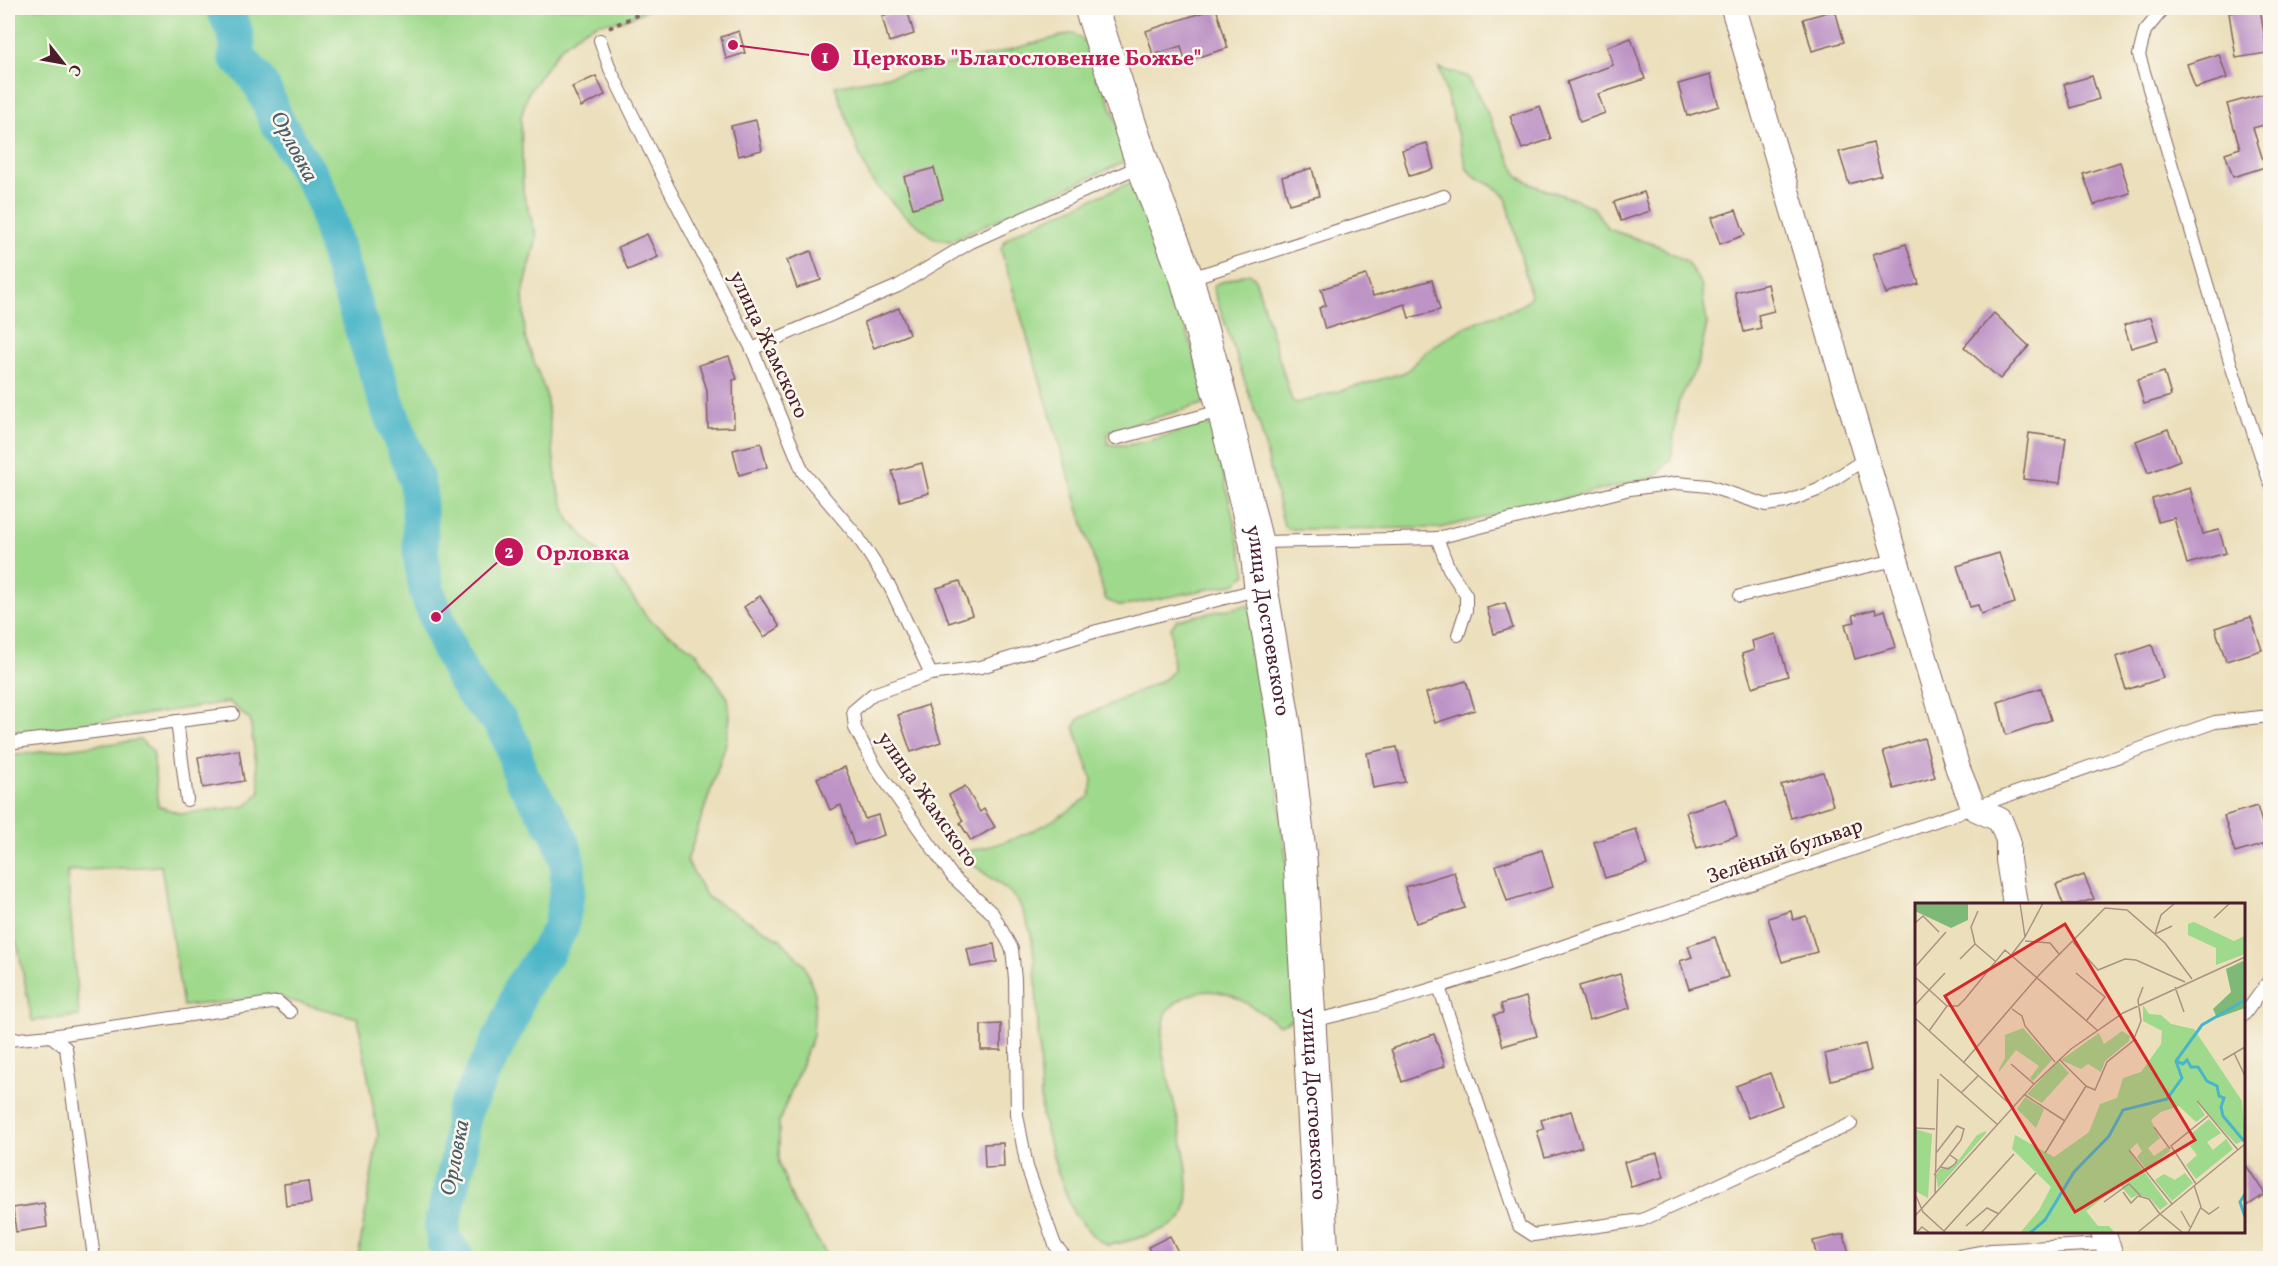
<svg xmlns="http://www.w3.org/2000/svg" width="2278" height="1266" font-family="Vollkorn,serif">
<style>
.green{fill:#9fd98c;stroke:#747c5c;stroke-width:1.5}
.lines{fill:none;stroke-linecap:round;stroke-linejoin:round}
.river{stroke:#4ab5c8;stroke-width:36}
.building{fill:#be94c6}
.lane-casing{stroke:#82625e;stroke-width:14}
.street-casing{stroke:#82625e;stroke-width:26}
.secondary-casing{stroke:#82625e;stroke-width:35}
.path{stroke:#82625e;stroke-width:4;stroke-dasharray:4.5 4.5;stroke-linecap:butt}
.lane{stroke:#fff;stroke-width:12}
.street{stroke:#fff;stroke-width:24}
.secondary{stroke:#fff;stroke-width:33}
.labels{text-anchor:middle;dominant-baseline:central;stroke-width:5;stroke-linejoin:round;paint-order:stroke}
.street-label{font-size:21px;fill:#4a1f2b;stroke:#fbf7ec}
.water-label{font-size:22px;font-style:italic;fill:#4a5b6a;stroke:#fbf7ec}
.inset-river{fill:none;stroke:#4ab5c8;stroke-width:3}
.inset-road{fill:none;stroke:#ab9282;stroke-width:1.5}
.view{fill:#d62828;fill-opacity:0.15;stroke:#d62828;stroke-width:3}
.inset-edge{fill:none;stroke:#4a1f2b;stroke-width:3}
.leader{fill:none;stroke:#c2185b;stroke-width:2}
.callout-dot{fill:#c2185b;stroke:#fbf7ec;stroke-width:2}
.mark-label{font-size:18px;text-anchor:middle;font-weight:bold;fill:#fff}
.callout-label{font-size:22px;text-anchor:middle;font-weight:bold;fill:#c2185b;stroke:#fbf7ec;stroke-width:5;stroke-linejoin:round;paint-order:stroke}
</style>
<rect width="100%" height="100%" fill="#fbf7ec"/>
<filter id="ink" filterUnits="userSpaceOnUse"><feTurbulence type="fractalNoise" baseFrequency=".0167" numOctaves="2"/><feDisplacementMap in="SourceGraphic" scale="12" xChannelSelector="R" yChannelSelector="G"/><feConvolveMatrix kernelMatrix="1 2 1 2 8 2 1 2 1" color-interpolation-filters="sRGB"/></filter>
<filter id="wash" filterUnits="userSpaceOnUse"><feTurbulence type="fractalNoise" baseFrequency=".008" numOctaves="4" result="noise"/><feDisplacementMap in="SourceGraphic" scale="24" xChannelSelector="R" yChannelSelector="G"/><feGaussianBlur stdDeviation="1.35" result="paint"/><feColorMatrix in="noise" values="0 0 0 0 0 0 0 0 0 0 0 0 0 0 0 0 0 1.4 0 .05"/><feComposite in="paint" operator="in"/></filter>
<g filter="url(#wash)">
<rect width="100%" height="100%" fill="#ebdfbc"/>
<!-- green -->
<g class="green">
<polygon points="8,8 652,8 621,21 599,23 584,30 560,48 528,93 521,117 523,192 537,237 523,293 525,337 546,394 557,485 569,520 609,564 649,620 696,652 728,698 730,717 725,747 687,861 707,897 780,939 804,965 815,993 813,1036 779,1121 779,1164 794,1203 829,1258 358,1258 378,1135 358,1018 277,997 183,1006 161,866 67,871 79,1016 32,1021 18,947 8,923 8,756 140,740 153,751 158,806 181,814 247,806 260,792 250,720 229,702 8,735"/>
<polygon points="1073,33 1088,44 1128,152 1122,163 950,241 934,238 902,213 872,181 861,159 835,86 967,61"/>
<path d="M1439,68L1468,77L1489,116L1518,176L1535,186L1577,200L1594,208L1608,229L1659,246L1686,261L1701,284L1707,324L1698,364L1678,403L1671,459L1655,477L1440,528L1288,529L1284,526L1260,426L1213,288L1216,284L1249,273L1255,278L1292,401L1297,403L1403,373C1413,368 1418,357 1427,351C1442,340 1459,330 1476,322C1493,313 1519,313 1531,296L1506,197C1495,183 1478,183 1467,169Z"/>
<path d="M1134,181L1142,185L1208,400L1203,404L1110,431L1107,437L1108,444C1132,450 1178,431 1202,425H1210L1213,429L1246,574L1235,584L1121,606L1106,600L1001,250C1004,238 1012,235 1023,229Z"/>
<path d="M1247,605L1258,621L1289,882L1297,1017L1280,1025C1250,1006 1222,979 1185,997C1178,1000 1172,1007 1166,1011C1165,1023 1160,1037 1162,1048C1166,1081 1204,1194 1180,1219C1168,1231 1124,1243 1107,1245L1095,1238L1074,1214L1056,1167L1042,1116L1035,963L1031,933L1020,905L1010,892L968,861L965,856L969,851C1018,841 1050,825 1090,796L1092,779L1074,727L1080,718L1165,679L1173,671L1171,628L1177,620Z"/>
</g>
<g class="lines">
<!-- river -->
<path class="river" d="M223,8C230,22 242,40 236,56L250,70L263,88L277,122L316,185L324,203L341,264L387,404L416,479L419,494L421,557L427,592L446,643L461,674L475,696L500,721L513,746L520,775L557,831L564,849L568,866V886L561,927L546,953L520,989L512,1015L463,1113L459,1155L442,1226L444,1241L456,1258"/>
</g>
<g id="blocks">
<!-- building -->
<g class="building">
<polygon points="1216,8 1228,48 1185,61 1181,46 1153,55 1146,31"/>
<polygon points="2260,8 2267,53 2236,58 2229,13"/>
<polygon points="907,9 914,34 889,42 882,16"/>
<polygon points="1835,10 1844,42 1812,51 1803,19"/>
<polygon points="739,31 745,53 726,59 721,37"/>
<polygon points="1631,38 1645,79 1598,94 1605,113 1580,122 1567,82 1613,65 1607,47"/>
<polygon points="2219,54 2227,78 2195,88 2187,64"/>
<polygon points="1710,75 1719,106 1687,116 1678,84"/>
<polygon points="596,76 605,95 581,107 572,87"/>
<polygon points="2092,76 2099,99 2071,108 2064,84"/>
<polygon points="2271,92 2271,123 2253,128 2265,167 2233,177 2225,153 2240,148 2227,104"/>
<polygon points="1540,106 1551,139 1522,149 1510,116"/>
<polygon points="756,120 762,150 738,156 731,126"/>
<polygon points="1427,143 1434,169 1409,176 1402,150"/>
<polygon points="1873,143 1881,175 1849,184 1839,152"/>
<polygon points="2120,162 2130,193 2094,205 2083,174"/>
<polygon points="934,168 943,199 913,208 904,177"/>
<polygon points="1312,168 1319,196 1289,204 1282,177"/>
<polygon points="1644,192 1650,211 1621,221 1614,202"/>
<polygon points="1736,210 1745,235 1720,244 1711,218"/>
<polygon points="647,234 658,257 628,270 618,247"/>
<polygon points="1906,244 1919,284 1886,294 1873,254"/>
<polygon points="811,251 821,280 797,288 787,260"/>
<polygon points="1366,275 1373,296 1432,280 1440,310 1409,318 1405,304 1325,329 1319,308 1326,305 1321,289"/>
<polygon points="1768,284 1774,311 1758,315 1761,328 1744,332 1735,292"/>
<polygon points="899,308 909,334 874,348 864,322"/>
<polygon points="1994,313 2029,346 2000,379 1964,347"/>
<polygon points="2151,317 2158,340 2131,348 2124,325"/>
<polygon points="729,356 737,379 733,380 734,427 708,428 707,390 699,365"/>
<polygon points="2164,372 2171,396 2144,404 2137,380"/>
<polygon points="2168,429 2180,460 2148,473 2136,441"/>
<polygon points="2029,433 2066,438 2060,483 2023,479"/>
<polygon points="761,443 767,467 739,475 733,450"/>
<polygon points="922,463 929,493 900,501 892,471"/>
<polygon points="2190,488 2203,534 2219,530 2226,553 2187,564 2174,518 2158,522 2152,499"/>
<polygon points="1999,553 2015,603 1981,614 1978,605 1970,607 1957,566"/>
<polygon points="960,581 972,615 949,623 937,588"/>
<polygon points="760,596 780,627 764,637 744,607"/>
<polygon points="1505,603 1513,628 1494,634 1487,608"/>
<polygon points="1875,609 1876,613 1885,610 1896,647 1855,659 1845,624 1855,622 1853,615"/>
<polygon points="2251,617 2262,650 2226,661 2215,628"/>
<polygon points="1776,634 1788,676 1752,687 1742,654 1754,650 1752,641"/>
<polygon points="2152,645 2163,678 2126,690 2116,657"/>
<polygon points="1466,681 1475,710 1435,723 1426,693"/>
<polygon points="2041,688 2051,720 2006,735 1998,702"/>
<polygon points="928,705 941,742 911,752 898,715"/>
<polygon points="1924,738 1935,777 1894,789 1883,751"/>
<polygon points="1397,747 1405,782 1373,788 1367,753"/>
<polygon points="239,750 244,781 203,788 198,757"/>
<polygon points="845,767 865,819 878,815 884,835 854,845 841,805 830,810 817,778"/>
<polygon points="1823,772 1833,805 1791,818 1781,785"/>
<polygon points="965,786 980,812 984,809 995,827 971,841 960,823 963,821 949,795"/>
<polygon points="1726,799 1737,836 1697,848 1686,812"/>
<polygon points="2257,806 2268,843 2235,853 2224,816"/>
<polygon points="1636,829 1647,865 1605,878 1594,842"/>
<polygon points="1542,850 1553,887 1507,901 1496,865"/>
<polygon points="1454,872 1465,908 1416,923 1405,887"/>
<polygon points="2084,875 2094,899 2077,904 2063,904 2056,885"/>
<polygon points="1791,911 1793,920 1806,916 1817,952 1782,962 1768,918"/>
<polygon points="1715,937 1728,977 1689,989 1680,961 1692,957 1688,946"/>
<polygon points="994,944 997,962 971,967 967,949"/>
<polygon points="1620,974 1630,1008 1589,1020 1579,986"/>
<polygon points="1526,997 1537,1036 1503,1046 1494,1015 1503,1013 1501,1004"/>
<polygon points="1001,1024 1001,1050 981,1050 981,1025"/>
<polygon points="1434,1034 1445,1066 1402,1082 1391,1049"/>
<polygon points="1865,1044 1871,1070 1831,1080 1825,1054"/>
<polygon points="1770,1073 1782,1105 1748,1118 1736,1086"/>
<polygon points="1571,1111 1582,1147 1545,1158 1537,1131 1544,1129 1541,1120"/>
<polygon points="1003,1143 1004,1167 985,1168 984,1144"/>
<polygon points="1657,1153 1664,1177 1631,1187 1624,1162"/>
<polygon points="2244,1162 2265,1194 2244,1208"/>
<polygon points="308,1181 311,1203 286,1206 284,1184"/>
<polygon points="44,1203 47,1227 16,1232 13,1208"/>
<polygon points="1844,1234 1850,1258 1817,1258 1813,1241"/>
<polygon points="1170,1236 1181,1258 1153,1258 1148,1247"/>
</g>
</g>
</g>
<g filter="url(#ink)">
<use href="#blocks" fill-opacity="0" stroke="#82625e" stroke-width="1.5"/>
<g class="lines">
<defs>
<g id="lane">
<polyline points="2164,8 2145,31 2139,55 2232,368 2270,483"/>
<polyline points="600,40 610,69 668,187 752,349 803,472 858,537 890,587 931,674 873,694 853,711 855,728 876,768 953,877 993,914 1012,949 1015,979 1017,1115 1027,1167 1055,1245 1066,1258"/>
<polyline points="1188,279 1444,196"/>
<polyline points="752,349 898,286 971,242 1142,165"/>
<polyline points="1115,439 1224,410"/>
<polyline points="1437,538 1449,569 1466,595 1466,610 1458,635"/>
<polyline points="1258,542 1437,538 1630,489 1677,483 1708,486 1766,505 1786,502 1818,490 1865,459"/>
<polyline points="1740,596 1895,560"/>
<polyline points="931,674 981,667 1097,631 1260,589"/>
<polyline points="177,721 187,800"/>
<polyline points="8,743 233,714"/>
<polyline points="1439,987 1519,1226 1533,1235 1642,1220 1851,1124"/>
<polyline points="2244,1015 2270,979"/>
<path d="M1311,1021C1416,998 1517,961 1618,928C1819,863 2017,793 2215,722L2270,716"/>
<polyline points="51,1036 278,1002 290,1012"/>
<polyline points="8,1040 51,1036 66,1048 94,1258"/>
<polyline points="1949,1258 1991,1250 2106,1244"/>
</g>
<g id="street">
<polyline points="1733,8 1958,769 1974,808 2000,820 2008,840 2008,860 2015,904"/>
<polyline points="2103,1232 2112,1258"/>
</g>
<g id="secondary">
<path id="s1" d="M1091,8L1143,165L1187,279L1224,410L1256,542L1261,588L1285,730L1300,859L1322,1258"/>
</g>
</defs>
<!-- lane casing -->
<use href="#lane" class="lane-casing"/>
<!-- street casing -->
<use href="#street" class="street-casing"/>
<!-- secondary casing -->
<use href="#secondary" class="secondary-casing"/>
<!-- path -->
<polyline class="path" points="609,28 652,8"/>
<!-- lane -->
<use href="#lane" class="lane"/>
<!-- street -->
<use href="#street" class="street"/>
<!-- secondary -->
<use href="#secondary" class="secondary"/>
</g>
</g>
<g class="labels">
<!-- street labels -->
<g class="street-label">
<text transform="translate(768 345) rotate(65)">улица Жамского</text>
<text stroke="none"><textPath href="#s1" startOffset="639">улица Достоевского</textPath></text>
<text transform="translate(927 800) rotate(55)">улица Жамского</text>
<text transform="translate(1785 852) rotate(-19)">Зелёный бульвар</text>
<text stroke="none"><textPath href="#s1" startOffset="1125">улица Достоевского</textPath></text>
</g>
<!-- water labels -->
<g class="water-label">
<text transform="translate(293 147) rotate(62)">Орловка</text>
<text transform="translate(456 1158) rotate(-79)">Орловка</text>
</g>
</g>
<!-- overview -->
<g transform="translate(1915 903)">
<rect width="330" height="330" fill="#ebdfbc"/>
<path d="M279,19L319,38L329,33L330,27V51L301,62V45L273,32V21ZM228,102L234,111L246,112L256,121L279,126L327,198L330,237L321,241L281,198L290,212L281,219L264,203L246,209L236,217L245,235L233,245L239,253L252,244L255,248L231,266L222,254L227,248L222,240L214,248L253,301L245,307L235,295L223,292L216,295L205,282L171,308L183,323H194L200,330H105L124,307L136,284L97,246L100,232L139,254L174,229L185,201L202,195L208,175L226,169L246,141L247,128L228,118ZM108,125L137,157L118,178L115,175L124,163L101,147L84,169V166L90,155V132ZM207,128L215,133L214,138L190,158L186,169L173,161L166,166L146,157L184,130L189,141ZM143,158L154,170L127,200L112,191ZM110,194L129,206L121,225L102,206ZM294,216L306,230L292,239L298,247L311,236L318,246L281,276L271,262L282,252L275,243L280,238L276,231ZM0,226L17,231L13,295L0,288ZM71,228V230L23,285L21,272L25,266L40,262L62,232ZM270,270L278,280L257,298L240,277L249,271L260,277Z" fill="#9fd98c"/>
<path d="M0,0H53V17L36,25L0,8ZM330,57V105L302,115L298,106L316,89L311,66Z" fill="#7fb978"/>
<path class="inset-river" d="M261,158L268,161L272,157L276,164H283L292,178L302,183L304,193L309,195L306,204L308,213L329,238M330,291L325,299L330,314M115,330L130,317L159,269L194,233L208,207L252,196L267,175L261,158L287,122L330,97"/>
<path class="inset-road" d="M299,15L315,0M0,20L8,13L24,29M240,31L246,12L260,0M240,31L257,23M110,34L128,0M110,38L135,40L145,52M158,39L183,67L210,56L221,57L270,79M60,41L56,24L63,8M97,51L110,34L105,0M45,56L60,41L80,58M0,64L31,29M161,70L190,94L172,117M0,74L32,103M260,84L269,109M0,102L30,70M97,106L107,113L110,123L140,159M0,115L99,205M14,128L32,103H43L50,96L90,47L182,127M319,150L330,173M144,156L171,183M308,157L330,144M48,160L125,71L190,5L212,7L250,40L277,76M96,161L119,181M25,171L83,222M46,190L63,173M110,192L150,218M282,198L323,247M239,224L255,246M0,225L20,226M214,247L257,301M130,250L171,183L180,187L192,159L218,138L226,118L223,97L228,84M26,264L33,266L40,261L42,257L35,252M19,272L46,237L49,226L42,223L21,250M281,281L256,243L293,213M208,289L216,300L223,293L234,296L244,310L268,330M20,291L23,176M1,293L8,309L31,330M189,299L214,281L226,293M286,305L294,311L304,304M266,308L275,324M0,313L119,181L156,146L208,110L330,54M51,323L72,305L84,311M29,328L99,251M1,330L7,324L15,330M66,330L121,270M222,330L330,241M273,330L286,304L279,282"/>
<path class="view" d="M150,21L280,237L160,309L30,93Z"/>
<rect width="330" height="330" class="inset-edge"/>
</g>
<!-- callouts -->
<path class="leader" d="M733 45L825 57M436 617L509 552"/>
<g class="callout-dot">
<circle cx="733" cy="45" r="6"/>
<circle cx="436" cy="617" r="6"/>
<circle cx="825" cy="57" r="15"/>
<circle cx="509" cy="552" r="15"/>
</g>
<g class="mark-label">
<text x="825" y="63">1</text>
<text x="509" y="558">2</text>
</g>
<g class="callout-label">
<text x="1027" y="65">Церковь "Благословение Божье"</text>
<text x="583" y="560">Орловка</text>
</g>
<!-- margin -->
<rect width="2278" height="1266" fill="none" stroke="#fbf7ec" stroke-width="30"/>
<!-- north arrow -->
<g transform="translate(63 63) rotate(121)" stroke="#fbf7ec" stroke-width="4.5" paint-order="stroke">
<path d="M0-4.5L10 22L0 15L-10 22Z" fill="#4a1f2b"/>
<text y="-9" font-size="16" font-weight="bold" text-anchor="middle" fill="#4a1f2b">С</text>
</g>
</svg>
